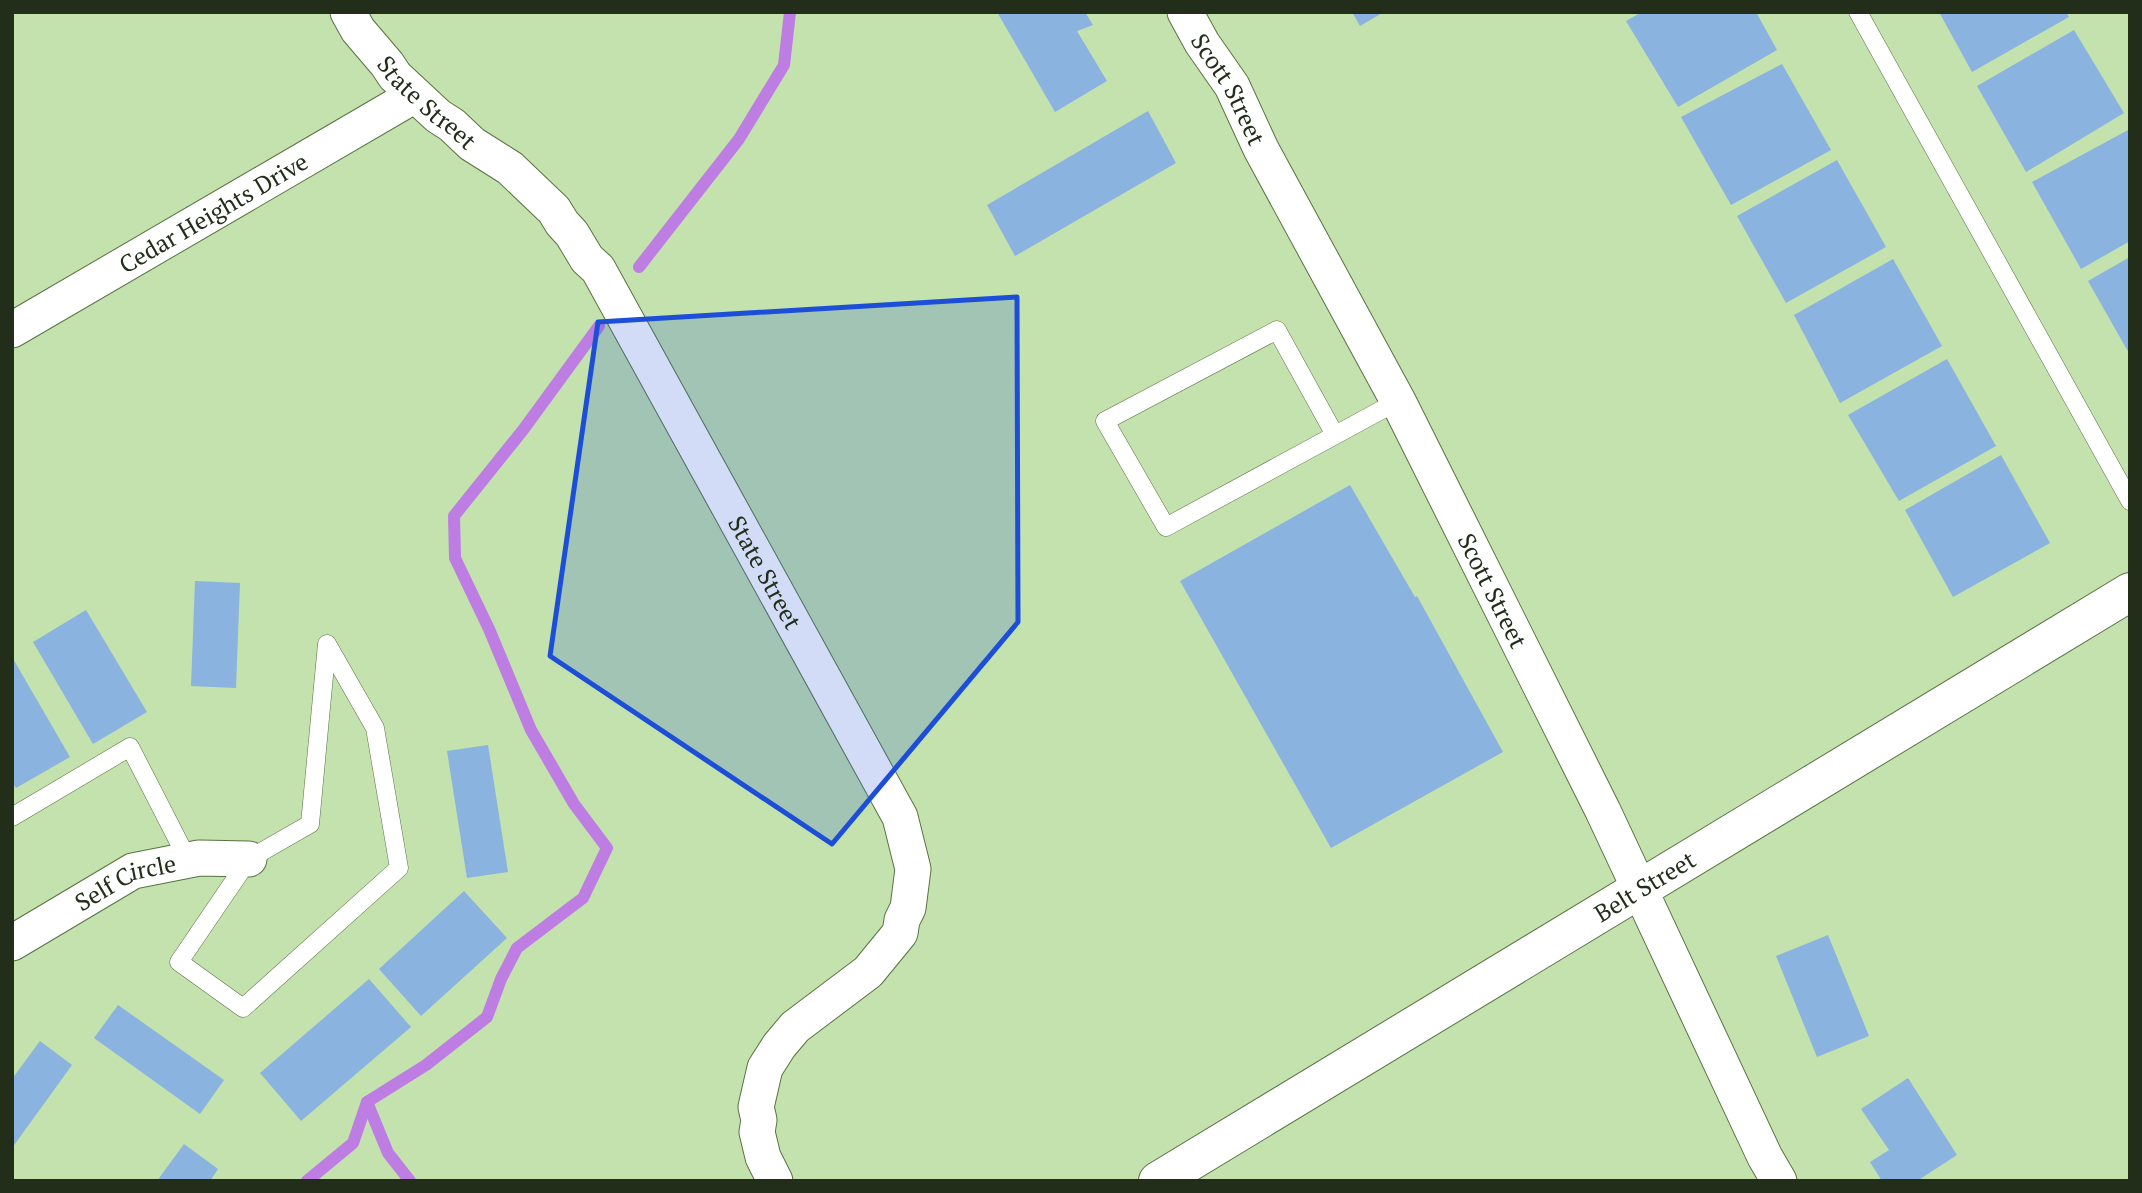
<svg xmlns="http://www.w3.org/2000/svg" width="2142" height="1193" font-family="'PT Serif',serif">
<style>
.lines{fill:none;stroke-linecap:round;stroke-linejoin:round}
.stream{stroke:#be7de2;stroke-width:12}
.building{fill:#8bb3e0}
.lane-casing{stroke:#587343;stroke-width:19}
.street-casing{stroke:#587343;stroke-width:37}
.secondary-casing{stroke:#587343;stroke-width:40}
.lane{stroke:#fff;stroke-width:18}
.street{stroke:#fff;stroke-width:35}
.secondary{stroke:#fff;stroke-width:38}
.marked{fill:#1d4ed8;fill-opacity:0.2;stroke:#1d4ed8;stroke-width:5;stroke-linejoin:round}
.labels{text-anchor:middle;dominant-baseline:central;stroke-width:7;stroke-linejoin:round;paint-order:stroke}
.street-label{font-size:24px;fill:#222e19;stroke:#eefee3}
</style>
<rect width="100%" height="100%" fill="#c3e2ad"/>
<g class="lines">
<!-- stream -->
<g class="stream">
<polyline points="639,267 739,139 784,65 790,12"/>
<polyline points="367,1102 388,1153 410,1181"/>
<polyline points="307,1181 353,1143 367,1102 426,1065 487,1017 501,979 517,948 583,898 607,848 574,804 531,730 489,629 455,558 454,516 523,430 599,326"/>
</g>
</g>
<!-- building -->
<g class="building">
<polygon points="997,12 1085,12 1093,25 1077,31 1107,81 1055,112"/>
<polygon points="1352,12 1384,12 1360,26"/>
<polygon points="1642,12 1756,12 1777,50 1678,107 1626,21"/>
<polygon points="1939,12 2066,12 2069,17 1972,72"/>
<polygon points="2074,30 2124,113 2026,172 1977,86"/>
<polygon points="1782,64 1831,150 1731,205 1681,117"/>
<polygon points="1148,111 1176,163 1015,256 987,205"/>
<polygon points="2130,129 2130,241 2081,269 2032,182"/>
<polygon points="1837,160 1886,247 1786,303 1737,216"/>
<polygon points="2130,257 2130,355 2088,281"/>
<polygon points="1893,259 1942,346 1840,403 1794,315"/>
<polygon points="1947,359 1996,446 1899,501 1848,415"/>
<polygon points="2001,455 2050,543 1953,597 1905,510"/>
<polygon points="1350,485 1415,597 1417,596 1503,752 1331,848 1180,581"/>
<polygon points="195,581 240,583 236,688 191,686"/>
<polygon points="86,610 147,712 93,744 33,642"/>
<polygon points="12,657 70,757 16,788 12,782"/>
<polygon points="488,745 508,872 467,878 447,751"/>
<polygon points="464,891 507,938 421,1016 379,969"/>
<polygon points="1828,935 1869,1036 1817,1057 1776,956"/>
<polygon points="369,979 411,1027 301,1121 260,1073"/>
<polygon points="118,1005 224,1080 200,1114 94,1038"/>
<polygon points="40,1041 72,1065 12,1148 12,1079"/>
<polygon points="1908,1078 1957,1155 1917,1181 1882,1181 1870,1162 1889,1150 1861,1109"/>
<polygon points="184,1144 218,1169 210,1181 157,1181"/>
</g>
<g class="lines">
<defs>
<g id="lane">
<polyline points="1858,12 2130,501"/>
<polyline points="1335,435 1277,330 1105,421 1166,527 1398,401"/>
<polygon points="327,644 375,728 399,868 243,1008 179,962 249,859 310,824"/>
<polyline points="12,817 130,747 188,860"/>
</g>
<g id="street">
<path id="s1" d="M348,12L358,30L387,64L395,76L438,116L452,125L472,144L510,168L554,210L562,223L572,234L587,259L598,269L900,817L913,869L908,908L902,920L900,933L868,972L795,1027L779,1046L765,1068L756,1107L759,1120L757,1132L763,1157L775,1181"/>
<path id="s2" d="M1185,12L1202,43L1232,86L1261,149L1398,401L1603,811L1765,1157L1779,1181"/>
<path id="s3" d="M12,330L415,95"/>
<path id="s4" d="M12,943L133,871L199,858L249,859"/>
</g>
<g id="secondary">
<path id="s5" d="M1158,1181L2130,592"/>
</g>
</defs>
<!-- lane casing -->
<use href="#lane" class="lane-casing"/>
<!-- street casing -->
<use href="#street" class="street-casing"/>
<!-- secondary casing -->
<use href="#secondary" class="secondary-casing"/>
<!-- lane -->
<use href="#lane" class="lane"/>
<!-- street -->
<use href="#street" class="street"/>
<!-- secondary -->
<use href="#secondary" class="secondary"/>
</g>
<!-- marked area -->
<path class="marked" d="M1017,297L1018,622L832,844L550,656L598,322Z"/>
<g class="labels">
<!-- street labels -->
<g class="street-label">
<text stroke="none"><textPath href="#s2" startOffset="89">Scott Street</textPath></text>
<text stroke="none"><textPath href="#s1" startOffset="121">State Street</textPath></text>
<text stroke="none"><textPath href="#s3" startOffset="233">Cedar Heights Drive</textPath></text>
<text stroke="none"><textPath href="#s1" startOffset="709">State Street</textPath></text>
<text stroke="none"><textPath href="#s2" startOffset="656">Scott Street</textPath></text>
<text stroke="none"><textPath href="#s4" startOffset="130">Self Circle</textPath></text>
<text stroke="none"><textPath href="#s5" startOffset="569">Belt Street</textPath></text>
</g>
</g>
<!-- border -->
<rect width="2142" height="1193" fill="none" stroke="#222e19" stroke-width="28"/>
</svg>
